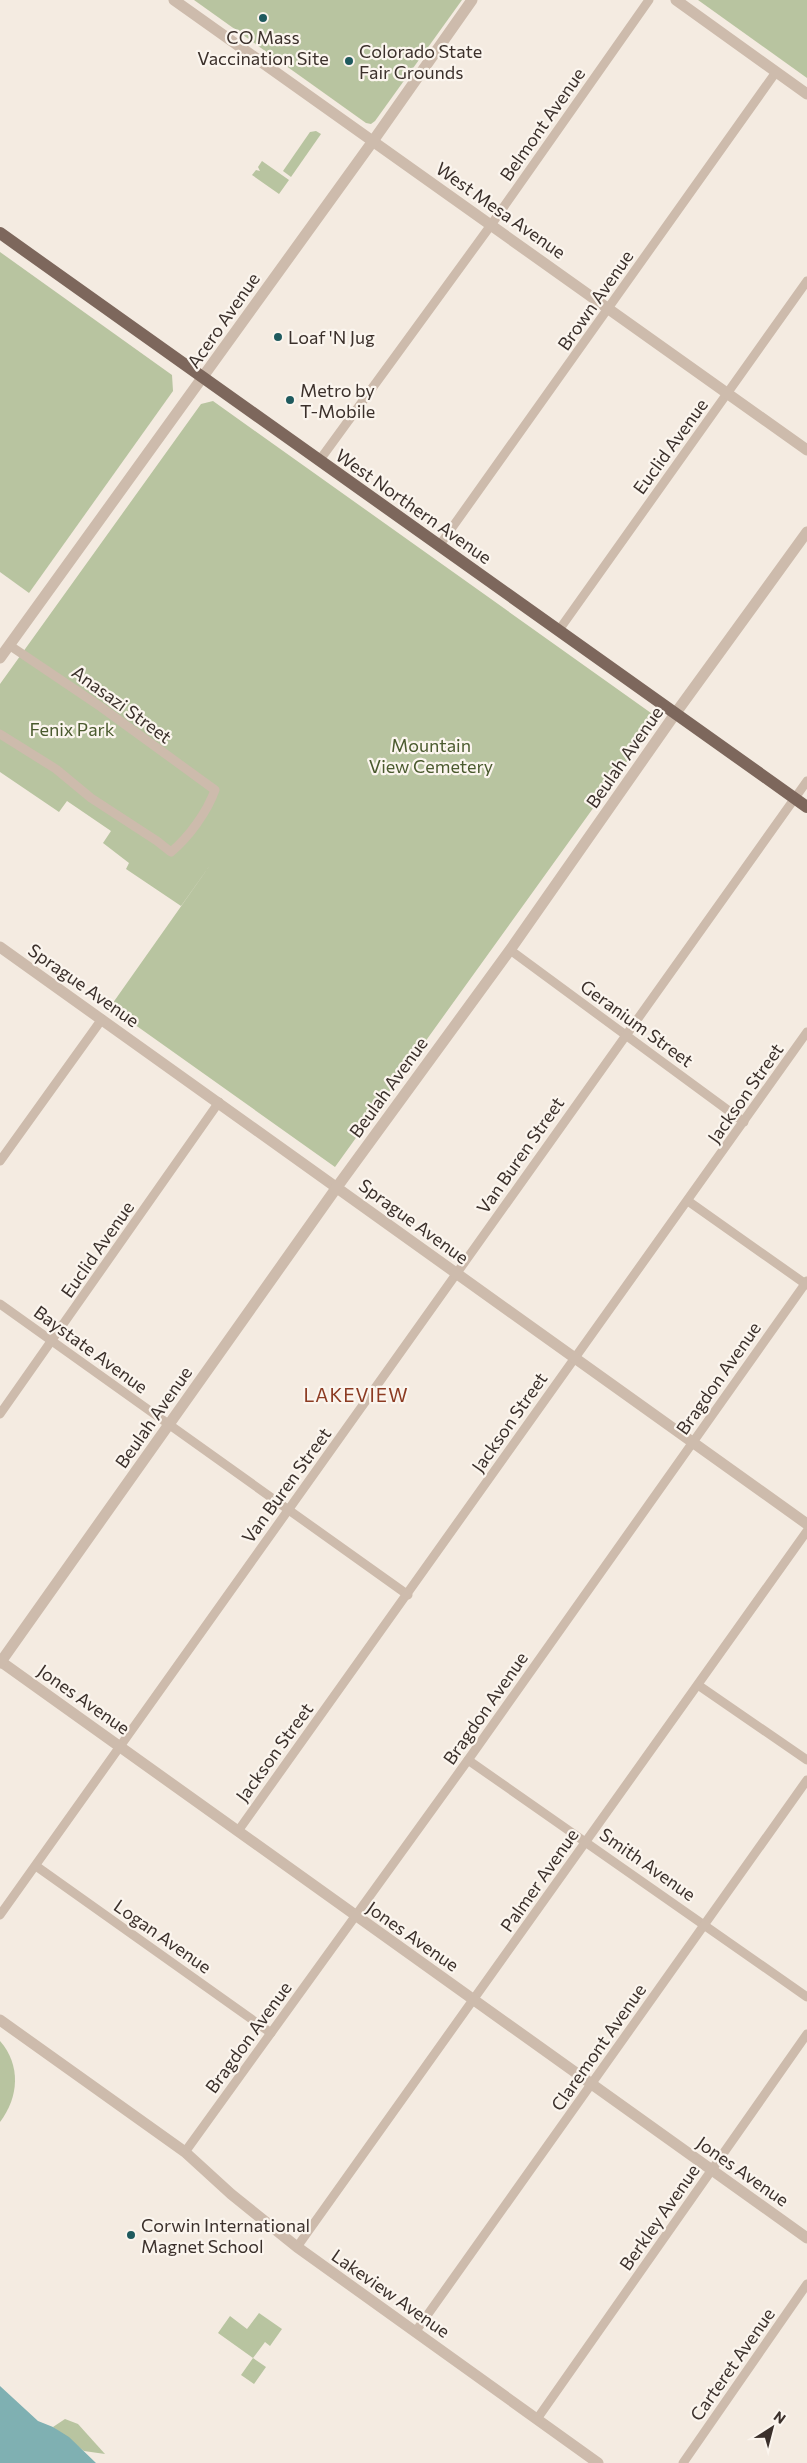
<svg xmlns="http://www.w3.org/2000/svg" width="807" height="2463" font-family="Commissioner,sans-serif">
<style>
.green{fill:#b8c4a0}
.water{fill:#7fb0b2}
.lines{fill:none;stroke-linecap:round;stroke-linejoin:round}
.minor{stroke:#cdbbac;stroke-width:9}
.tertiary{stroke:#cdbbac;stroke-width:11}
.primary{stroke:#7d675c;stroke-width:12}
.poi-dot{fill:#1f5a5e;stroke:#fbf5ee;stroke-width:2}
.labels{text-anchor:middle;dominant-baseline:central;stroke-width:4.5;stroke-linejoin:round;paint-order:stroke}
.poi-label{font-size:18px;fill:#3b302b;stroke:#fbf5ee;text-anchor:start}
.street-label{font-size:18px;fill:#3b302b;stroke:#fbf5ee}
.park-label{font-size:18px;fill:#4a5a2e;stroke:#fbf5ee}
.neighbourhood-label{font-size:19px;letter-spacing:1px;fill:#8c3b22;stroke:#fbf5ee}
</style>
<rect width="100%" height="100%" fill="#f4ebe1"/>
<!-- green -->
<g class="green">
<polygon points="194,0 462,0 375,121 371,124 366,123"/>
<polygon points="698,0 807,0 807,78"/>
<polygon points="316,131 321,134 291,177 283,171 310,132"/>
<polygon points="262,161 289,180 279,194 252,175 256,170 260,171 258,167"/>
<polygon points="0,252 172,375 173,391 29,593 0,572"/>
<polygon points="213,401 658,718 335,1167 110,1007 213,861 181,906 126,869 129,863 103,843 111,831 67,801 59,812 0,772 0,684 201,404"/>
<path d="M0,2041C21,2065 19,2097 0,2122Z"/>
<polygon points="259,2313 282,2329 270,2346 265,2342 253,2358 266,2367 254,2384 241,2375 253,2358 218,2333 230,2316 247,2329"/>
<polygon points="65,2419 78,2424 105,2454 84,2451 53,2427"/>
</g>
<!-- water -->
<polygon class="water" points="0,2386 38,2421 53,2427 69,2437 96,2463 0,2463"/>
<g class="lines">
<!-- minor -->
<g class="minor">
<polyline points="319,461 491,225 649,0"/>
<polyline points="439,546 776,72"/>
<polyline points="559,630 807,281"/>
<path d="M0,734L56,769L91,798L157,841L171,852C189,837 207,812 215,790L101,707L9,645"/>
<polyline points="510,950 744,1122"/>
<polyline points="0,1161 102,1019"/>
<polyline points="688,1201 807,1285"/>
<polyline points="0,1304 408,1595"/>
<polyline points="0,1414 219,1102"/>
<polyline points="698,1685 807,1760"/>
<polyline points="468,1760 807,1997"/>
<polyline points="238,1831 807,1032"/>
<polyline points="36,1866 271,2033"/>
<polyline points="0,1915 807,781"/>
<polyline points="185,2152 468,1760 807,1281"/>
<polyline points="297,2247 807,1531"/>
<polyline points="416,2331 807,1780"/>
<polyline points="537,2419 807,2034"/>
<polyline points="683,2463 807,2284"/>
</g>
<!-- tertiary -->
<g class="tertiary">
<polyline points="174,0 807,450"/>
<polyline points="676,0 807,94"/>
<polyline points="0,658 373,141 472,0"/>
<polyline points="0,947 807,1524"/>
<polyline points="0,1661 807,2238"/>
<polyline points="0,1663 337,1187 510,950 675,714 807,532"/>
<polyline points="0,2020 185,2152 231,2194 297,2247 598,2463"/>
</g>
<!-- primary -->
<polyline class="primary" points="0,233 807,807"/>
</g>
<!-- markers -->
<g class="poi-dot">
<circle cx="263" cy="18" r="5"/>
<circle cx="349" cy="61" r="5"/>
<circle cx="278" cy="337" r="5"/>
<circle cx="290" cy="400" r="5"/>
<circle cx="131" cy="2235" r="5"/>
</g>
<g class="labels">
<!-- poi labels -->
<g class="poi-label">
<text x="263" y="37" text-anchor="middle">CO Mass<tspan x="263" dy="21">Vaccination Site</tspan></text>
<text x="359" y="51">Colorado State<tspan x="359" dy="21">Fair Grounds</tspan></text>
<text x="288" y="337">Loaf 'N Jug</text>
<text x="300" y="390">Metro by<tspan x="300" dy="21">T-Mobile</tspan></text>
<text x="141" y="2225">Corwin International<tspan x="141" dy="21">Magnet School</tspan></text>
</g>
<!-- street labels -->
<g class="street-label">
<text transform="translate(542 124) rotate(-55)">Belmont Avenue</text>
<text transform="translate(501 210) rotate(35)">West Mesa Avenue</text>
<text transform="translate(595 300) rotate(-55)">Brown Avenue</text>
<text transform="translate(223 320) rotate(-55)">Acero Avenue</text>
<text transform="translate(670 446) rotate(-54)">Euclid Avenue</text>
<text transform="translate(414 506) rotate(35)">West Northern Avenue</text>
<text transform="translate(122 704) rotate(36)">Anasazi Street</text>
<text transform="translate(624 757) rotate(-55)">Beulah Avenue</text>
<text transform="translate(84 985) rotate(35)">Sprague Avenue</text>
<text transform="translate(637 1023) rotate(36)">Geranium Street</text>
<text transform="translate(388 1087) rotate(-54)">Beulah Avenue</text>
<text transform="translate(745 1093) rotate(-55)">Jackson Street</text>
<text transform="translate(520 1155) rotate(-55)">Van Buren Street</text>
<text transform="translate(414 1221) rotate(36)">Sprague Avenue</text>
<text transform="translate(97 1249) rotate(-55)">Euclid Avenue</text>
<text transform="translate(91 1349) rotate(36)">Baystate Avenue</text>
<text transform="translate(718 1378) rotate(-55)">Bragdon Avenue</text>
<text transform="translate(153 1417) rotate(-55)">Beulah Avenue</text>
<text transform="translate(509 1422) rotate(-55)">Jackson Street</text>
<text transform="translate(286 1485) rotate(-54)">Van Buren Street</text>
<text transform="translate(84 1699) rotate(35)">Jones Avenue</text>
<text transform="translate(485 1708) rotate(-55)">Bragdon Avenue</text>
<text transform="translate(274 1752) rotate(-54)">Jackson Street</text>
<text transform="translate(648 1864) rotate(35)">Smith Avenue</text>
<text transform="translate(539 1880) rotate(-55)">Palmer Avenue</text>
<text transform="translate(163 1936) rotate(35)">Logan Avenue</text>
<text transform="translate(413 1936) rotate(35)">Jones Avenue</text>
<text transform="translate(248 2037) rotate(-54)">Bragdon Avenue</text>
<text transform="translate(598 2047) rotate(-55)">Claremont Avenue</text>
<text transform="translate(743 2171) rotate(35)">Jones Avenue</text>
<text transform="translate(659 2217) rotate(-55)">Berkley Avenue</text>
<text transform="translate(391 2293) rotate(35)">Lakeview Avenue</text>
<text transform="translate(732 2364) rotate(-55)">Carteret Avenue</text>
</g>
<!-- park labels -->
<g class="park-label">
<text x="72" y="729">Fenix Park</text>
<text x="431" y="745">Mountain<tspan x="431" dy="21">View Cemetery</tspan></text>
</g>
<!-- neighbourhood labels -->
<g class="neighbourhood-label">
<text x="356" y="1394">LAKEVIEW</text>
</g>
</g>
<!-- north arrow -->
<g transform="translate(772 2428) rotate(36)" stroke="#fbf5ee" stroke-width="4" paint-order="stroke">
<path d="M0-4L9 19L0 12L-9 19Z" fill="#3b302b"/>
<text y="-8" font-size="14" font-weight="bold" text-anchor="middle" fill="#3b302b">N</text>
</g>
</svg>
